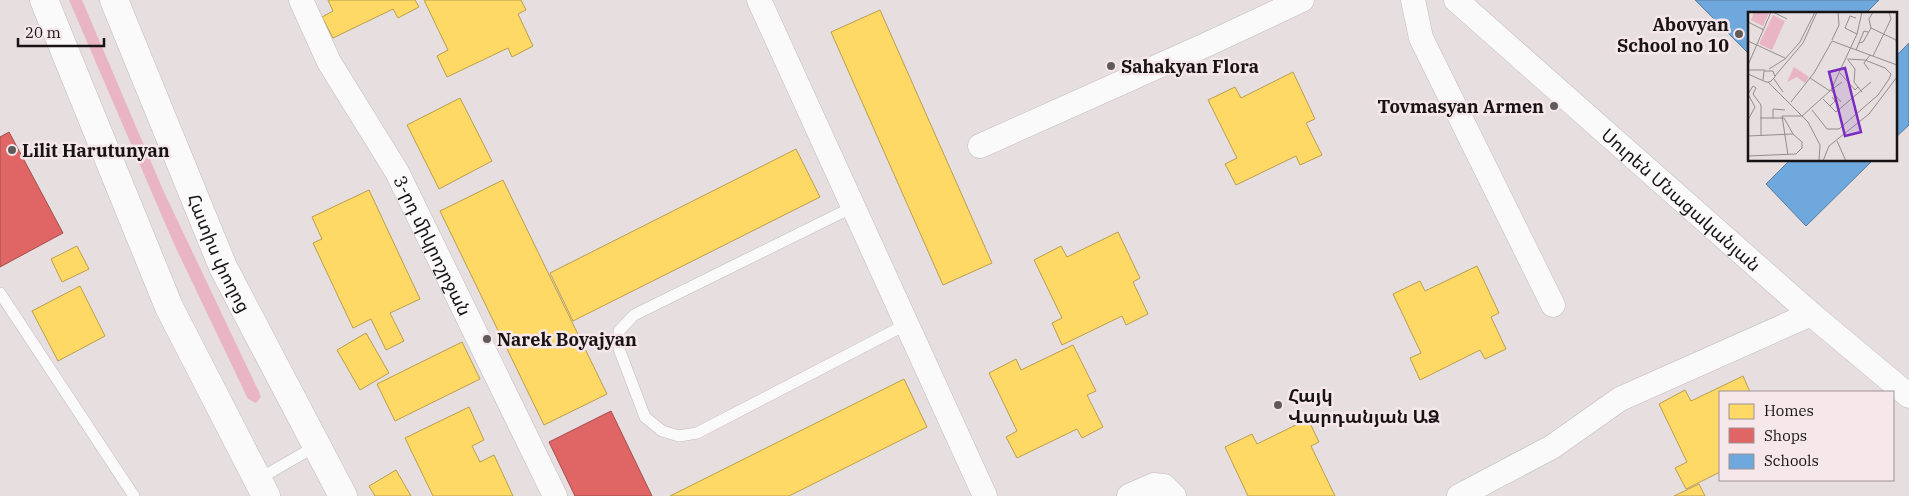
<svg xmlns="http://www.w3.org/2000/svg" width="1909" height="496" font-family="'IBM Plex Serif','Noto Sans Armenian',serif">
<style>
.green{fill:#e9b5c4}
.homes{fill:#ffd966;stroke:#ba9e4d}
.shops{fill:#e06666;stroke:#a44d4d}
.schools{fill:#6fa8dc;stroke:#557ba0}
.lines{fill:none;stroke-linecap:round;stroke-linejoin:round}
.lane-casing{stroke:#c1bbbc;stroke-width:12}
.street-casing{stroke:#c1bbbc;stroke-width:25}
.secondary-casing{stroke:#c1bbbc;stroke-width:29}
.lane{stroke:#fbfafa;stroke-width:11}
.street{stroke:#fbfafa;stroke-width:24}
.secondary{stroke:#fbfafa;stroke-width:28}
.poi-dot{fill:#605a5b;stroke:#f6e7eb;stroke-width:2}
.labels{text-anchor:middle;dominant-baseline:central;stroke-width:5;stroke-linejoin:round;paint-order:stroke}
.poi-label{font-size:18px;font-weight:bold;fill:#181314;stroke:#f6e7eb;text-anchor:start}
.street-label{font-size:18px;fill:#181314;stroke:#f6e7eb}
.inset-road{fill:none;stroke:#948d8e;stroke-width:1}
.view{fill:#7b2cbf;fill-opacity:0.15;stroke:#7b2cbf;stroke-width:2.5}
.inset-edge{fill:none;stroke:#181314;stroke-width:2.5}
</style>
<rect width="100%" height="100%" fill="#e6dedf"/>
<!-- green -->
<polygon class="green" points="69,0 82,0 163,190 259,392 261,397 256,403 248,399 174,244"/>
<!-- homes -->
<g class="homes">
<polygon points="328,0 415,0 419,7 398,18 393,9 333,38 322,17 333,11"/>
<polygon points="424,0 521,0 526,10 518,14 533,46 512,57 508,48 447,77 437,56 448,50"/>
<polygon points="880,10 992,263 943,285 831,32"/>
<polygon points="1293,72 1315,119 1306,123 1322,155 1300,165 1296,156 1236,185 1225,164 1237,158 1208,100 1235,87 1241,98"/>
<polygon points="460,98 492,161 439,189 407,125"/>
<polygon points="796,149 820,197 573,321 550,273"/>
<polygon points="503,180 607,394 544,425 440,211"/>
<polygon points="369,190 420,299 390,313 404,341 386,350 371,319 353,328 313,243 322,239 312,217"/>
<polygon points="1118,232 1140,278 1133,282 1148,314 1126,325 1122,316 1062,345 1052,323 1062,318 1034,260 1061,246 1067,257"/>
<polygon points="77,246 89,269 62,282 51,259"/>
<polygon points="1477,266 1499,313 1491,317 1506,349 1485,359 1480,350 1420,380 1410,358 1421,353 1393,294 1420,281 1425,291"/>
<polygon points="80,286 105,336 58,361 32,311"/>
<polygon points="366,333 389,373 360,390 337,350"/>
<polygon points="462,342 480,379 395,421 377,384"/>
<polygon points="1073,345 1096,391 1087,395 1103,427 1082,438 1077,429 1017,458 1006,437 1017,431 989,373 1016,359 1021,370"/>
<polygon points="1743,376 1750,392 1720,392 1720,472 1686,489 1675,468 1687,462 1659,404 1685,390 1691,401"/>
<polygon points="904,379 927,427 789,496 670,496"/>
<polygon points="469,407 484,440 472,446 480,462 494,455 513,496 433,496 405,438"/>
<polygon points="1308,419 1319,442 1311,446 1335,496 1248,496 1225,447 1252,434 1257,444"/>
<polygon points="396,470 411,496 375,496 369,486"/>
<polygon points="1699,484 1705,496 1674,496"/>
</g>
<!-- shops -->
<g class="shops">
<polygon points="9,132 63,233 0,267 0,137"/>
<polygon points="611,411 652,496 575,496 549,442"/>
</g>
<!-- schools -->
<g class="schools">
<polygon points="1695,0 1879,0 1865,14 1749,14 1749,54"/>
<polygon points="1909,43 1909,125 1895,138 1895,57"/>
<polygon points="1790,160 1873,160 1806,226 1766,184"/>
</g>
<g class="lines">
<defs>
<g id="lane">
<polyline points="853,207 634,315 619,331 619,349 645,417 662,431 679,436 697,433 907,324"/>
<polyline points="0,293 134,496"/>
<polyline points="257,480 316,446"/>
</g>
<g id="street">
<path id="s1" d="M301,0L329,62L397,172L555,496"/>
<polyline points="759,0 985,496"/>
<polyline points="1413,0 1421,38 1553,305"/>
<path id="s2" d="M1456,0L1811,314L1909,396"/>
<polyline points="980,146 1210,43 1302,0"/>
<polyline points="1129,496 1154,485 1164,486 1174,496"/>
<polyline points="1459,496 1552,447 1620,399 1811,314"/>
</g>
<g id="secondary">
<polyline points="44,0 169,307 266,496"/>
<path id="s3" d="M114,0L223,267L343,496"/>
</g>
</defs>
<!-- lane casing -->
<use href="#lane" class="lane-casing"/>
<!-- street casing -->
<use href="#street" class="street-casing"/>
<!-- secondary casing -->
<use href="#secondary" class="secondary-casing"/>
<!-- lane -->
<use href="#lane" class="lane"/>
<!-- street -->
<use href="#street" class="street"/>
<!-- secondary -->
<use href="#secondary" class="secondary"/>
</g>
<!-- markers -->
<g class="poi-dot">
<circle cx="1739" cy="34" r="5"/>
<circle cx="1111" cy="66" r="5"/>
<circle cx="1554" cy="106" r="5"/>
<circle cx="12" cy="150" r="5"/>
<circle cx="487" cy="339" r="5"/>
<circle cx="1278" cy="405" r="5"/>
</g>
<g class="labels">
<!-- poi labels -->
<g class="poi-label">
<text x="1729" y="24" text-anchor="end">Abovyan<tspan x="1729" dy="21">School no 10</tspan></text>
<text x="1121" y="66">Sahakyan Flora</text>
<text x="1544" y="106" text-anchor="end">Tovmasyan Armen</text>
<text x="22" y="150">Lilit Harutunyan</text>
<text x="497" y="339">Narek Boyajyan</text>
<text x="1288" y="395">Հայկ<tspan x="1288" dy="21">Վարդանյան ԱՁ</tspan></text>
</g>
<!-- street labels -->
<g class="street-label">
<text stroke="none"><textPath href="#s2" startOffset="301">Սուրեն Մնացականյան</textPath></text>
<text stroke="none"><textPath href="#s1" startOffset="279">3-րդ միկրոշրջան</textPath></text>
<text stroke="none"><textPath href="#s3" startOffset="274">Հատիս փողոց</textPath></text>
</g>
</g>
<!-- overview -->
<g transform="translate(1748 12)">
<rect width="149" height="149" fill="#e6dedf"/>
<path d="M6,0L21,1L15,14L3,8ZM25,3L37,9L24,38L11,32ZM46,55L61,65L57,71L49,65L39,70Z" fill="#e9b5c4"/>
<path class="inset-road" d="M25,0L39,7M125,0L121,7L123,16L148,28L149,35M108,6L102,4L97,16L109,22M0,10L16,18M84,28L91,13L90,0M0,29L37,46M111,31L115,30L123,16M108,38L116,19L120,20M125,44L143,7L141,0M100,48L107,57L106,70L114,80M0,53L23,0M21,57L37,47L52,30L67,0M0,58H17M121,58L116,51L122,43M92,61L107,78L110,75M0,62L18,70H22L27,65L25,59H16L15,68M27,64L55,31L69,0M62,66L82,79M26,67L35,80M20,70L60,110L72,133L71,149M75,87L82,94L87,89L84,85M43,90L66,61L84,29L149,53M93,90L83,78L94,70M82,94L88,100L123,70M64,98L79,117H91L130,83L141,67L143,62L137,56L117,48L99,47M12,106H36L45,122M25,107V97L37,98M0,108L7,95L0,82L5,74L8,76L5,82L13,93V123M0,124L45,122L54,130V136L48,142L0,144M89,129L98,149M40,143L34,104H54L83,78L109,22L114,0M75,149L81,134L121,102L149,65"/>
<path class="view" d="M97,56L113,120L97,124L81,60Z"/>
<rect width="149" height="149" class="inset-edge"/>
</g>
<!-- legend -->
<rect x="1719" y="391" width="175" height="90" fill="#f6e7eb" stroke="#9d9295"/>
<rect x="1729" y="404" width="25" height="15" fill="#ffd966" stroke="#9d9295"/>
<text x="1764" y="416" font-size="15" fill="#181314">Homes</text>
<rect x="1729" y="428" width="25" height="15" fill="#e06666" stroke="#9d9295"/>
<text x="1764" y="441" font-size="15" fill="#181314">Shops</text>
<rect x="1729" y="454" width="25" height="15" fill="#6fa8dc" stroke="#9d9295"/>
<text x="1764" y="466" font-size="15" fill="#181314">Schools</text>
<!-- scale -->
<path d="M18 38v8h86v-8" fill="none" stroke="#181314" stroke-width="2.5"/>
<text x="25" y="38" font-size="15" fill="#181314" stroke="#f6e7eb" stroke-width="4" paint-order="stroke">20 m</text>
</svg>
